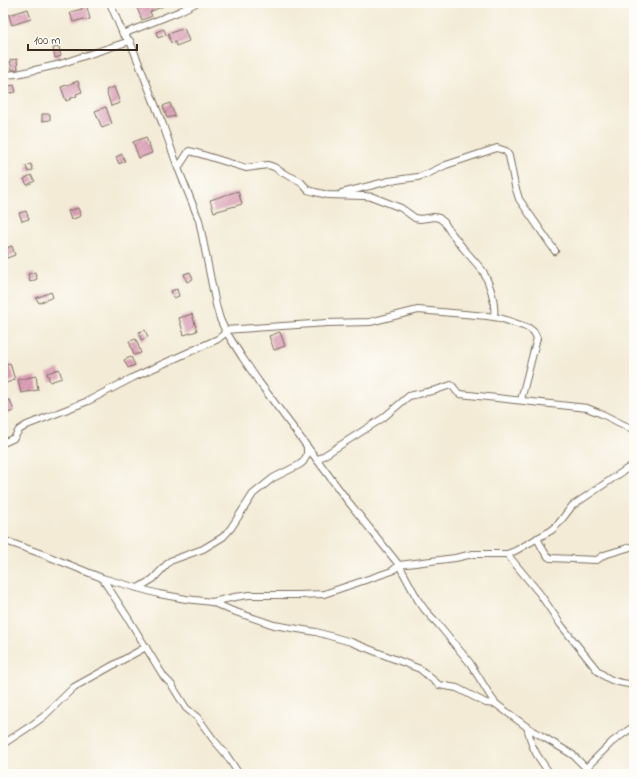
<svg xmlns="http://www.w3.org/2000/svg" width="637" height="777" font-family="'Indie Flower',sans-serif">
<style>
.building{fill:url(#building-hatch)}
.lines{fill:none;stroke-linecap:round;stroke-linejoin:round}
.street-casing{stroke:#7b6e5e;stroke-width:8}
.street{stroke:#fff;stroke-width:6}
</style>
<defs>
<pattern id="building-hatch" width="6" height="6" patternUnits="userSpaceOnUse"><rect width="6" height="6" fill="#dea1b9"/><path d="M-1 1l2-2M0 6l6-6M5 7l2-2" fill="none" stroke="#b58396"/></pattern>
</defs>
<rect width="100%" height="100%" fill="#fdfcf7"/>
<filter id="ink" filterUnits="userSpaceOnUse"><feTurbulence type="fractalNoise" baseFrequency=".025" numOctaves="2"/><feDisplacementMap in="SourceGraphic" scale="8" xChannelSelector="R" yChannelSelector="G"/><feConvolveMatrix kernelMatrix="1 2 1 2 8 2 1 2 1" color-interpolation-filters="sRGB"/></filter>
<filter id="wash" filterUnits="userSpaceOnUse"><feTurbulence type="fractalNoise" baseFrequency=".012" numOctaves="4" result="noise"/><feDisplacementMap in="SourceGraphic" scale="16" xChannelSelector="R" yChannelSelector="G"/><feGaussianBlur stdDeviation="0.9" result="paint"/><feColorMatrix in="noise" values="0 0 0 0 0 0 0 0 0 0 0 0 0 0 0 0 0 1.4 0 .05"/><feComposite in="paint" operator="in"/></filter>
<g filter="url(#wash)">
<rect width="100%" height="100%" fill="#f3ebd6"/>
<g id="blocks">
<!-- building -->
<g class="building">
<polygon points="86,3 90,19 85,20 84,19 73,22 70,12 82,9 81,4"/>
<polygon points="135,3 170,3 150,12 152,16 142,20"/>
<polygon points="28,9 31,19 12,25 9,15"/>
<polygon points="184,28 189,41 176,46 175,42 171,43 168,34"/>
<polygon points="164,29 166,35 158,38 156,32"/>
<polygon points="59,47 61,56 55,58 53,48"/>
<polygon points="17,59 18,69 12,70 10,60"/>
<polygon points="78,81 82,92 76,94 77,96 71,98 71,99 66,101 61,87"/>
<polygon points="14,85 16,92 10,93 8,86"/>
<polygon points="114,87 120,103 111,106 106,90"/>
<polygon points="170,103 175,116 167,118 163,106"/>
<polygon points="106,107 112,124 102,128 95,111"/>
<polygon points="42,114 50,114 50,120 42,121"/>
<polygon points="146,137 152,153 139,158 133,142"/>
<polygon points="122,154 125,161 119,164 116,157"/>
<polygon points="31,164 33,170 28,172 26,166"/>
<polygon points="31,175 35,181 27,185 24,179"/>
<polygon points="238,191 242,204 214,212 210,200"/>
<polygon points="78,208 81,216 71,220 68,211"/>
<polygon points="26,211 29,219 22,221 19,213"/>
<polygon points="12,246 15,255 7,258 4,249"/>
<polygon points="35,272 37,279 30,282 28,274"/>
<polygon points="190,272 193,279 187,282 184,274"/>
<polygon points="177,289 179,296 174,298 171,291"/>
<polygon points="51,292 53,297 39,303 36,298"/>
<polygon points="192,314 197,331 184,335 179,318"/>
<polygon points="145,330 148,337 141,340 139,332"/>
<polygon points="280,332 285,346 274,350 269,336"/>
<polygon points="136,339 141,353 134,355 129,341"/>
<polygon points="131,357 135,365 128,368 124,360"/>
<polygon points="10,363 15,380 3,384 3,365"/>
<polygon points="59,369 62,378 50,382 47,373"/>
<polygon points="36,376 38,390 21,393 18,380"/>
<polygon points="10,400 14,411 7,413 3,402"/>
</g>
</g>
</g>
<g filter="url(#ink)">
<use href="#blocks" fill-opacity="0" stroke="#7b6e5e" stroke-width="1"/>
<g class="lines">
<defs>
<g id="street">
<polyline points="110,3 123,34 130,41 163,125 178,168 199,220 216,305 220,319 225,330 242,357 259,382 347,500 399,565 418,600 425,610 439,625 470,663 491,697 496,704 527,727 573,755 586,768 595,774"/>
<polyline points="123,34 178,12 196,3"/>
<polyline points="3,75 17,74 57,65 81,57 130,41"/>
<path d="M178,168L189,151L197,153L246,168L268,165L274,167L283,173L300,181L308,190L315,192L328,195L364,196L373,197L401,208L415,218L420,219L434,217L439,218L444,222L449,230L463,248L483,271C490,285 496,301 494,316"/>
<polyline points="342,193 389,181 418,177 427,174 446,165 497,148 506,151 509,156 515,186 519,199 555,251"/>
<polyline points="3,443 14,438 19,430 27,425 88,401 134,377 218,339 224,334 225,330 327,323 370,322 418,310 487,316 500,318 529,328 534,332 537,338 521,400"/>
<path d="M317,460L383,418L409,396L436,390L451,385C455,387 455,392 460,394L587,408L602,414L634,430"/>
<path d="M537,538C541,545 544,555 550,558L597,560L604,555L634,546"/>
<polyline points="3,540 45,555 102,578 159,594 186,599 212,602 230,610 274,625 316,632 351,642 420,669 439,685 457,688 486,703 496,704"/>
<path d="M507,554L540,594L561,625L597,670C610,682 617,682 634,685"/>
<polyline points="102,578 128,618 164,677 171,684 186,708 198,718 213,739 225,753 239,774"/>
<polyline points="138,588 153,579 167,564 170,561 203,549 223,537 231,528 253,494 273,478 299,465 303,462 307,455 307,447"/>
<polyline points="212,602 235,597 249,595 299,595 324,594 392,571 399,565 455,558 473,554 507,554 515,551 552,530 559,523 572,506 634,464"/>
<polyline points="527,727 532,745 537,755 550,774"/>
<polyline points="3,744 32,725 43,717 74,687 146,647"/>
<polyline points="586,768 612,742 634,726"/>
</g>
</defs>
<!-- street casing -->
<use href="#street" class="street-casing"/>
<!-- street -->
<use href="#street" class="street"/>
</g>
</g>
<!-- margin -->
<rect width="637" height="777" fill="none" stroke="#fdfcf7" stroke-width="16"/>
<!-- scale -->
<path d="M28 44v6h109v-6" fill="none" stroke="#3b2a1e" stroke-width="2"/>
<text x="34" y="44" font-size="12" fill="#3b2a1e" stroke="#fdfcf7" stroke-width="3" paint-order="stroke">100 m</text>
</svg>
